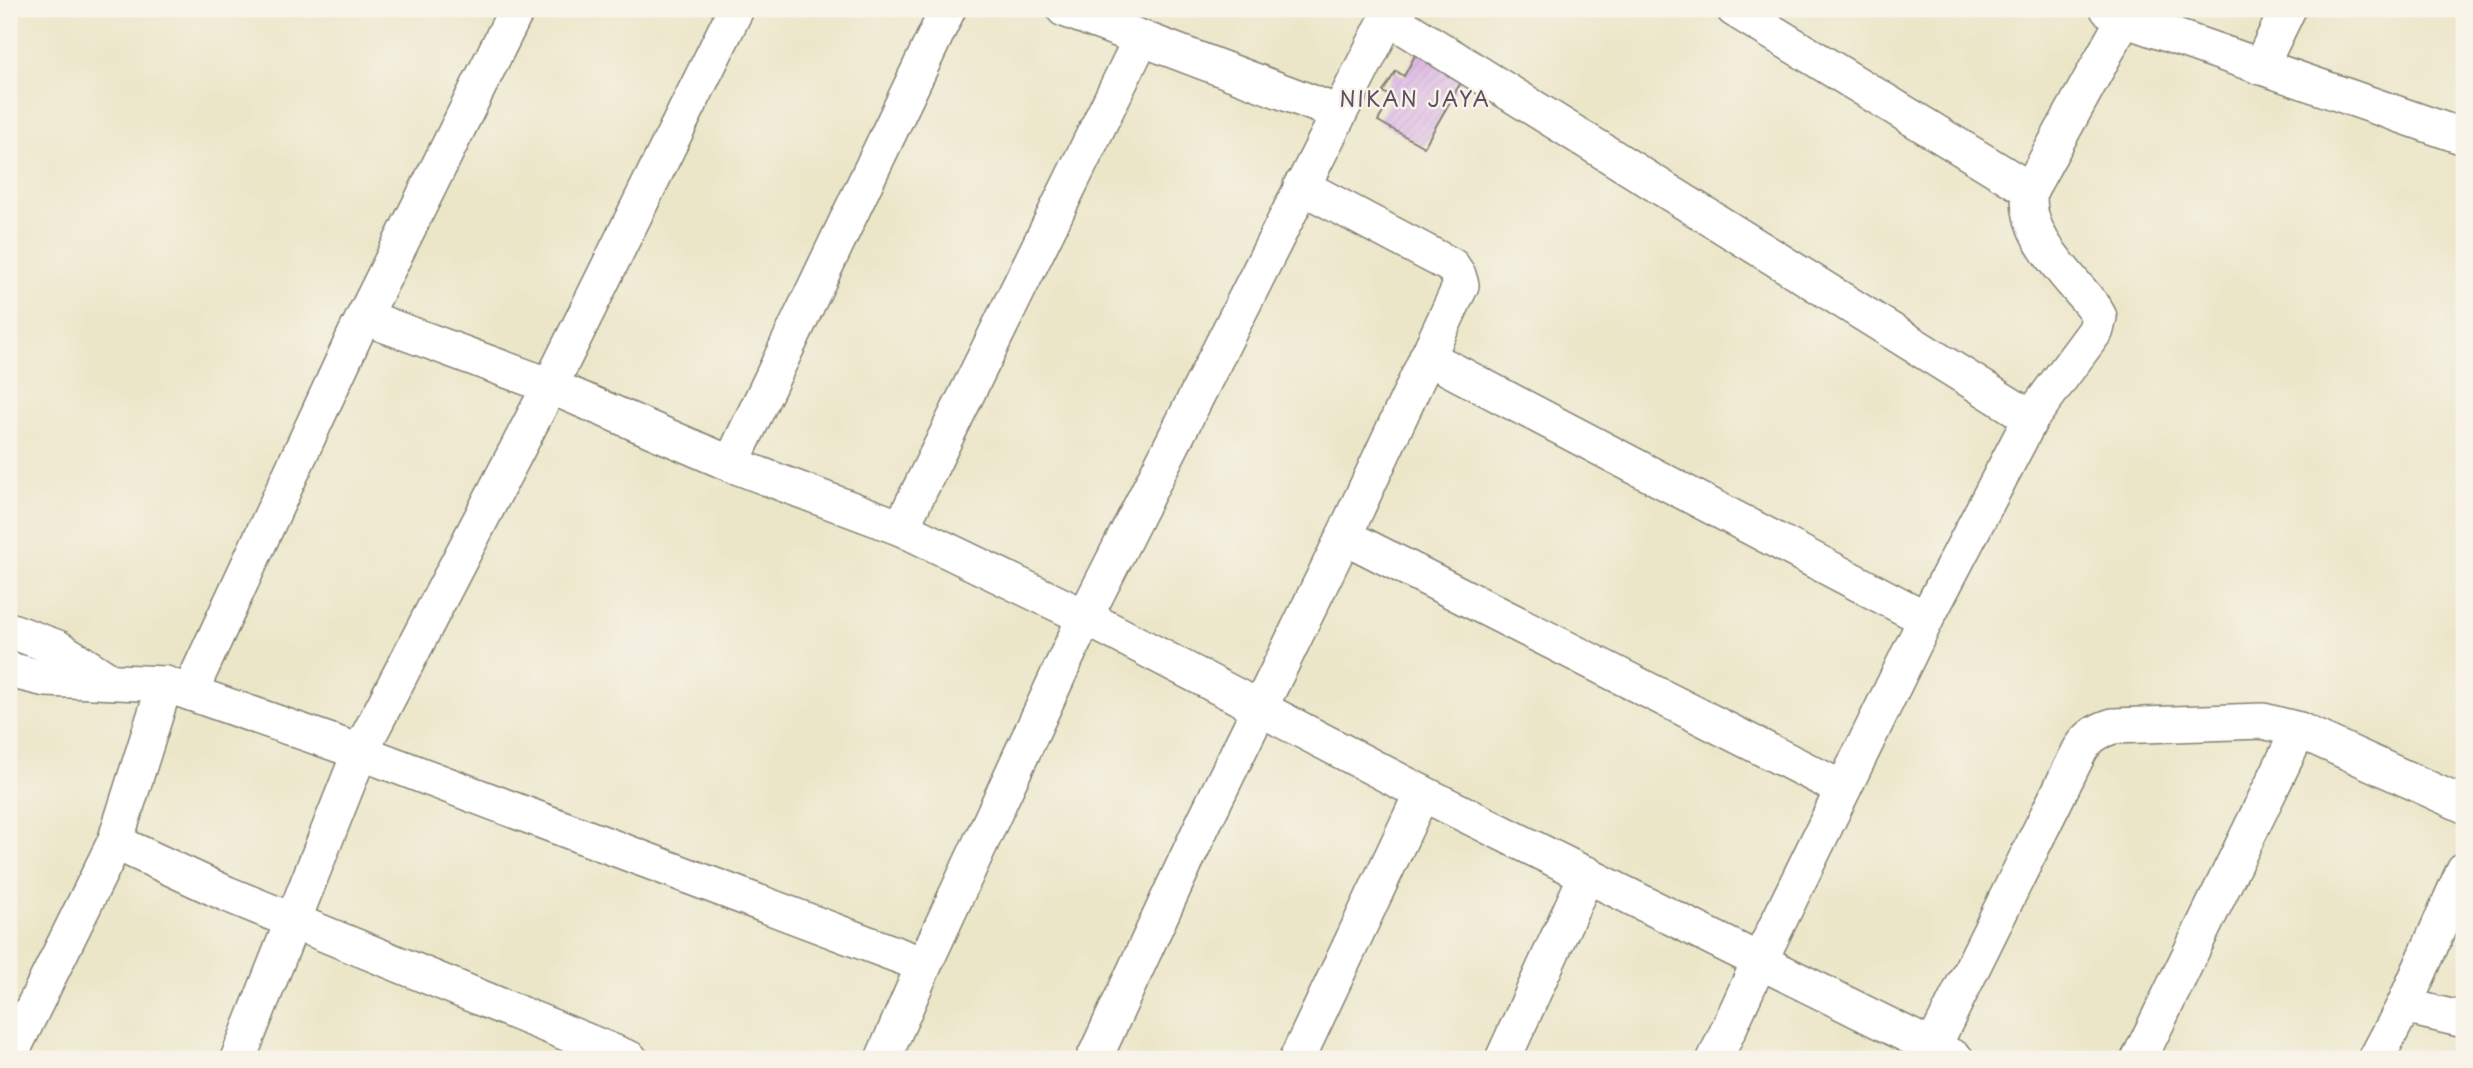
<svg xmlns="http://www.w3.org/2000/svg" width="2473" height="1068" font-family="'Playpen Sans',sans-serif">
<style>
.building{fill:url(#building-hatch)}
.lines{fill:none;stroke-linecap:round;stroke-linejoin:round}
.minor-casing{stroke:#848172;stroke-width:38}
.minor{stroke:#fff;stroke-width:35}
.labels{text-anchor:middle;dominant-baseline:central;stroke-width:5;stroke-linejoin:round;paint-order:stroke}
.quarter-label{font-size:21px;letter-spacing:2px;fill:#5e5063;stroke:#f7f3e8}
</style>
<defs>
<pattern id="building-hatch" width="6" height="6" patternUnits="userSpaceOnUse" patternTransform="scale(1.75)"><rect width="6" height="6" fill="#dab1e6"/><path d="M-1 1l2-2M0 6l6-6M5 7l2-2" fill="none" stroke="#ba98c5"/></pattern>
</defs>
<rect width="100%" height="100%" fill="#f7f3e8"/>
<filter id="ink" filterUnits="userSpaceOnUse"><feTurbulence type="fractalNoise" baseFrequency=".0143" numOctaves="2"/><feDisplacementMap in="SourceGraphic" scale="14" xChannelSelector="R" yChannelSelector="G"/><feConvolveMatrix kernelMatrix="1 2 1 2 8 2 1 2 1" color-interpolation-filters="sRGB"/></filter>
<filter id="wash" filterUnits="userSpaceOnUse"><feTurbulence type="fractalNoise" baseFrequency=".00686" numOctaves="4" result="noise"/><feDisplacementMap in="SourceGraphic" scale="28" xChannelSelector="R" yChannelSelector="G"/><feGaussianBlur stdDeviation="1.57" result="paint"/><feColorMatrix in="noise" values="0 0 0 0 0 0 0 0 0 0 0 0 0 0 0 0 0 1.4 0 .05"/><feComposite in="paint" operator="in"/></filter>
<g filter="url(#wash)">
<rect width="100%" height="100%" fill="#ece6c9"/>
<g id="blocks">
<!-- building -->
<polygon class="building" points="1418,50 1464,77 1424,147 1378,121 1392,97 1383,92 1396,71 1404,76"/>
</g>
</g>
<g filter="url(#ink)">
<use href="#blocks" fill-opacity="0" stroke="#848172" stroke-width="2"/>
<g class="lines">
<defs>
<g id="minor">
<polyline points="1064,9 1339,113"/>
<polyline points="1734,9 2030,190"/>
<polyline points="2108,9 2124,19 2464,137"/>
<polyline points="1388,17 2031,418"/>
<polyline points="2260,67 2288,9"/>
<polyline points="364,317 550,386 736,9"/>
<polyline points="1427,357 1926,619"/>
<polyline points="731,464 948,9"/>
<polyline points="901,528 1141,39"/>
<polyline points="1344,536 1843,789"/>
<polyline points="9,630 58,648 108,680"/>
<polyline points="9,670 46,679 165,684 360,752 924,965"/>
<polyline points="165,684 115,842 227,894 630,1059"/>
<polyline points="190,692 355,335 517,9"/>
<polyline points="2404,1006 2464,1020"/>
<polyline points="9,1057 115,842"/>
<polyline points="238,1059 360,752 550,386 731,464 901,528 1085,617 1422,793 1956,1059"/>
<polyline points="883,1059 924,965 1085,617 1392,9"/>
<polyline points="1094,1059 1202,826 1344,536 1461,285 1458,275 1452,266 1301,186"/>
<polyline points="1297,1059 1422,793"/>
<polyline points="1503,1059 1587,874"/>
<path d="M1715,1059L1760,960L1926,619L2031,418L2096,330L2099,317L2094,308C2068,274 2022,235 2030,190L2124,19"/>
<path d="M1927,1059L2080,750C2089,736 2097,731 2113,726L2263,721L2299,730L2464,805"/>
<polyline points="2139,1059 2299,730"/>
<polyline points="2376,1059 2404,1006 2464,870"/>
</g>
</defs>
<!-- minor casing -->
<use href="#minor" class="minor-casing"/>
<!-- minor -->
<use href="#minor" class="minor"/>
</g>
</g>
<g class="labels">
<!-- quarter labels -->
<g class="quarter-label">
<text x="1415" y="98">NIKAN JAYA</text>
</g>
</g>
<!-- margin -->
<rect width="2473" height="1068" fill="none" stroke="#f7f3e8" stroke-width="35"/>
</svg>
